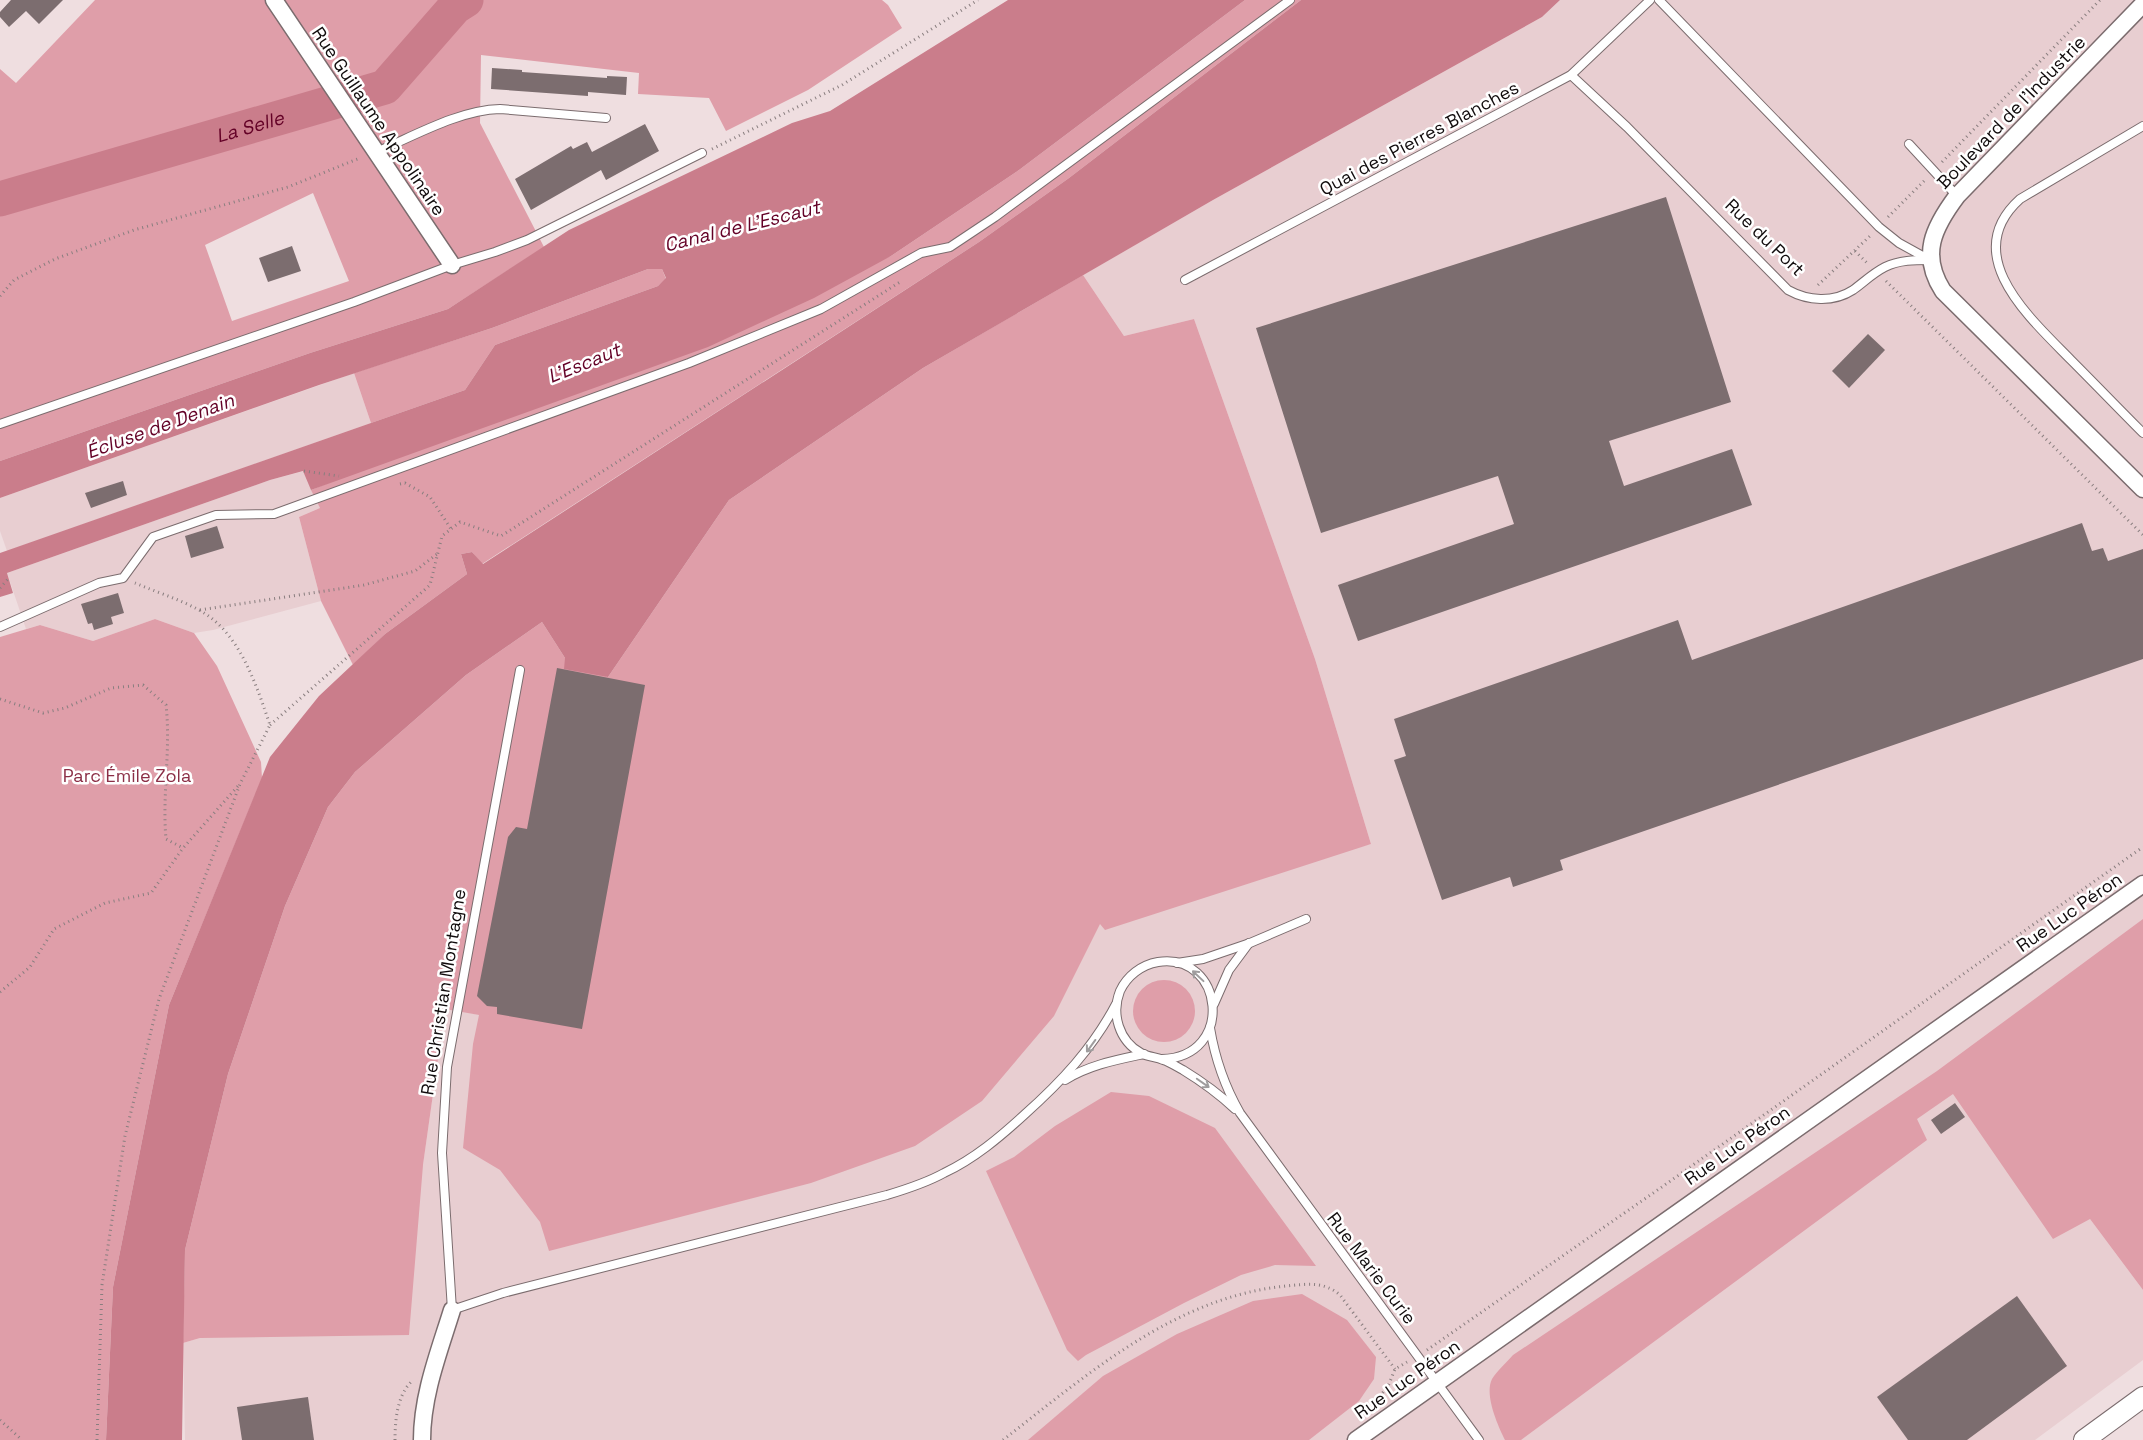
<svg xmlns="http://www.w3.org/2000/svg" width="2143" height="1440" font-family="'Space Grotesk',sans-serif">
<style>
.built{fill:#e8ced1}
.green{fill:#df9ea9;fill-rule:evenodd}
.water{fill:#ca7d8b}
.lines{fill:none;stroke-linecap:round;stroke-linejoin:round}
.river{stroke:#ca7d8b;stroke-width:35}
.building{fill:#7c6d6f}
.service-casing{stroke:#7b6c6e;stroke-width:10}
.minor-casing{stroke:#7b6c6e;stroke-width:19}
.tertiary-casing{stroke:#7b6c6e;stroke-width:22}
.path{stroke:#897e7f;stroke-width:3;stroke-dasharray:1 4;stroke-linecap:butt}
.service{stroke:#fff;stroke-width:8}
.minor{stroke:#fff;stroke-width:16}
.tertiary{stroke:#fff;stroke-width:20}
.oneway{stroke:#9f9d9e}
.labels{text-anchor:middle;dominant-baseline:central;stroke-width:5;stroke-linejoin:round;paint-order:stroke}
.street-label{font-size:18px;fill:#100b0c;stroke:#fff}
.park-label{font-size:18px;fill:#8b2e46;stroke:#fff}
.water-label{font-size:19px;font-style:italic;fill:#630126;stroke:#fff}
</style>
<rect width="100%" height="100%" fill="#efdee0"/>
<!-- built -->
<g class="built">
<polygon points="1560,0 2143,0 2143,1182 2090,1219 2143,1290 2143,1360 2035,1440 185,1440 183,1343 200,1338 423,1165 445,1008 607,1041 1371,844 1315,659 1194,319 1124,336 1083,275 1213,200 1542,17"/>
<polygon points="354,373 371,423 7,551 0,531 0,498"/>
<polygon points="304,471 320,508 299,517 321,601 213,630 194,633 155,619 93,641 40,625 26,629 7,573 270,480"/>
</g>
<!-- green -->
<g class="green">
<path d="M95,0H882L888,5L902,28L808,90L726,131L709,98L638,94L639,73L481,55L480,123L544,247L448,309L310,353L0,461V69L16,83ZM313,193L349,281L232,321L205,245Z"/>
<polygon points="1245,0 1301,0 1069,178 979,242 482,564 472,552 461,554 467,574 385,634 353,665 321,601 299,517 320,508 311,490 891,256 1019,170"/>
<polygon points="648,269 662,269 666,279 658,286 495,345 465,390 371,423 354,373 492,328"/>
<polygon points="1083,275 1124,336 1194,319 1315,659 1371,844 1105,930 1100,924 1054,1016 982,1101 915,1146 811,1183 549,1251 540,1222 500,1170 463,1148 473,1044 479,1015 445,1009 423,1165 409,1335 200,1338 183,1343 185,1250 228,1074 285,906 328,807 355,772 466,675 542,622 565,658 608,677 729,500 923,368"/>
<polygon points="155,619 194,633 217,666 261,762 262,778 169,1005 113,1287 106,1440 0,1440 0,637 40,625 93,641"/>
<path d="M2143,919V1290L2090,1219L2053,1239L1953,1094L1917,1119L1927,1140L1521,1440H1505C1498,1426 1484,1395 1492,1379C1497,1371 1506,1363 1513,1355L1937,1071Z"/>
<circle cx="1164" cy="1011" r="31"/>
<polygon points="1111,1092 1149,1096 1215,1128 1316,1266 1275,1265 1241,1275 1184,1303 1086,1355 1078,1361 1067,1350 986,1171 1014,1157 1055,1126"/>
<polygon points="1302,1294 1347,1320 1376,1357 1374,1379 1359,1401 1309,1440 1028,1440 1103,1376 1177,1334 1253,1301"/>
</g>
<!-- water -->
<g class="water">
<polygon points="1008,0 1245,0 1019,170 891,256 814,298 708,347 311,490 303,471 270,480 7,573 13,593 0,597 0,553 465,390 495,345 658,286 666,278 662,269 648,269 492,328 319,385 0,498 0,461 310,353 448,309 569,230 792,123 830,111"/>
<polygon points="1301,0 1560,0 1542,17 1213,200 923,368 729,500 608,677 564,669 565,658 542,622 466,675 355,772 328,807 285,906 228,1074 185,1250 182,1440 106,1440 113,1287 169,1005 270,757 319,696 385,634 467,574 461,554 472,552 483,564 979,242 1069,178"/>
</g>
<g class="lines">
<!-- river -->
<path class="river" id="s1" d="M0,199L385,87L455,7L466,0"/>
</g>
<!-- building -->
<g class="building">
<polygon points="11,0 63,0 39,24 26,11 9,27 0,17 0,12"/>
<polygon points="492,68 522,70 522,72 607,78 607,76 627,77 626,95 588,92 588,96 491,89"/>
<polygon points="645,124 659,151 606,180 601,170 531,210 515,179 571,146 573,149 587,142 592,152"/>
<polygon points="1666,197 1731,402 1609,441 1624,486 1732,449 1752,505 1358,641 1338,585 1514,524 1498,476 1321,533 1256,328"/>
<polygon points="292,246 301,271 268,282 259,258"/>
<polygon points="1868,334 1885,350 1849,388 1832,371"/>
<polygon points="123,481 127,495 91,508 85,493"/>
<polygon points="2082,523 2092,551 2103,548 2108,561 2143,549 2143,659 1560,860 1563,870 1513,887 1510,877 1442,900 1394,760 1406,756 1394,719 1678,620 1692,660"/>
<polygon points="217,526 224,548 191,558 185,536"/>
<polygon points="118,593 124,613 111,617 113,624 94,630 92,623 88,624 81,604"/>
<polygon points="557,668 645,685 582,1029 497,1014 497,1007 487,1006 477,996 508,837 516,827 527,829"/>
<polygon points="1955,1103 1965,1117 1941,1134 1931,1120"/>
<polygon points="2017,1296 2067,1366 1967,1440 1908,1440 1877,1397"/>
<polygon points="308,1397 314,1440 242,1440 237,1407"/>
</g>
<g class="lines">
<defs>
<g id="service">
<polyline points="1659,0 1879,227 1899,243 1928,259"/>
<path d="M1571,75L1627,127L1788,290C1808,301 1833,303 1853,290C1864,282 1873,273 1885,267C1899,260 1915,260 1930,260"/>
<path d="M2143,126L2020,199C1958,255 2030,318 2071,360C2095,384 2119,409 2143,433"/>
<polyline points="1909,144 1957,196"/>
<path d="M376,152C414,136 459,110 500,109L606,118"/>
<polyline points="1185,280 1571,75 1650,0"/>
<polyline points="0,424 354,302 452,265 495,252 527,240 702,153"/>
<polyline points="0,627 99,583 123,578 153,537 216,515 274,514 689,363 821,309 921,253 950,247 995,217 1290,0"/>
<path d="M520,670L447,1067L442,1153L452,1310L503,1293L887,1195C907,1189 926,1183 944,1173C974,1159 1000,1137 1024,1115C1061,1082 1093,1048 1116,1004"/>
<polyline points="1177,963 1203,959 1250,943 1306,919"/>
<polyline points="1214,1004 1229,970 1249,943"/>
<path d="M1210,1028C1215,1058 1225,1087 1240,1113L1479,1440"/>
<path d="M1162,1059C1236,1057 1224,952 1158,962C1141,965 1127,976 1120,991C1111,1014 1119,1041 1141,1053C1148,1057 1156,1057 1163,1060C1170,1062 1177,1067 1183,1070C1201,1081 1219,1094 1235,1109"/>
<path d="M1065,1080C1089,1065 1116,1060 1144,1054"/>
</g>
<g id="minor">
<polyline points="274,0 452,265"/>
<path d="M2143,4L1957,196C1933,228 1920,255 1943,291L2143,489"/>
<path d="M422,1440C422,1395 439,1352 452,1310"/>
<polyline points="1356,1440 2143,884"/>
</g>
<polyline id="tertiary" points="2084,1440 2143,1397"/>
</defs>
<!-- service casing -->
<use href="#service" class="service-casing"/>
<!-- minor casing -->
<use href="#minor" class="minor-casing"/>
<!-- tertiary casing -->
<use href="#tertiary" class="tertiary-casing"/>
<!-- path -->
<g class="path">
<polyline points="712,149 842,85 978,0"/>
<polyline points="1942,162 2100,0"/>
<polyline points="1888,217 1926,179"/>
<polyline points="1855,251 1867,263"/>
<polyline points="1886,281 2143,535"/>
<polyline points="1818,285 1870,236"/>
<polyline points="0,296 14,280 55,259 134,230 288,187 360,158"/>
<polyline points="304,471 339,476"/>
<polyline points="400,484 405,483 430,497 451,529"/>
<polyline points="0,588 9,578"/>
<polyline points="200,610 364,585 415,571 437,554"/>
<path d="M0,699L43,713L65,708L111,688L143,685L166,705C171,750 162,794 166,839L183,848"/>
<polyline points="270,725 430,585 442,536 460,522 501,536 900,282"/>
<polyline points="0,992 30,967 54,929 105,903 151,893 183,848 239,785"/>
<polyline points="1427,1350 1659,1189 2143,847"/>
<polyline points="1381,1401 1379,1398 1389,1384 1395,1369 1407,1362"/>
<polyline points="0,1420 22,1440"/>
<path d="M97,1440L102,1285L125,1136L159,999L240,784L270,725C256,684 239,631 199,610C179,599 156,592 135,583"/>
<path d="M395,1440C395,1421 397,1396 411,1382"/>
<path d="M1003,1440C1088,1374 1175,1297 1286,1286C1306,1284 1324,1281 1340,1295L1395,1369"/>
</g>
<!-- service -->
<use href="#service" class="service"/>
<!-- minor -->
<use href="#minor" class="minor"/>
<!-- tertiary -->
<use href="#tertiary" class="tertiary"/>
</g>
<!-- one-way arrows -->
<defs><path id="oneway-shaft" d="M-6 0H5M1.5-3L5.5 0L1.5 3" fill="none" stroke-width="1.6" stroke-linecap="round" stroke-linejoin="round" transform="scale(1.25)"/></defs>
<g class="oneway">
<use href="#oneway-shaft" transform="translate(1198 976) rotate(-137)"/>
<use href="#oneway-shaft" transform="translate(1091 1046) rotate(126)"/>
<use href="#oneway-shaft" transform="translate(1203 1083) rotate(35)"/>
</g>
<g class="labels">
<!-- street labels -->
<g class="street-label">
<text transform="translate(2011 112) rotate(-46)">Boulevard de l'Industrie</text>
<text transform="translate(379 121) rotate(56)">Rue Guillaume Appolinaire</text>
<text transform="translate(1419 138) rotate(-28)">Quai des Pierres Blanches</text>
<text transform="translate(1765 237) rotate(44)">Rue du Port</text>
<text transform="translate(2069 912) rotate(-35)">Rue Luc Péron</text>
<text transform="translate(443 992) rotate(-81)">Rue Christian Montagne</text>
<text transform="translate(1737 1145) rotate(-35)">Rue Luc Péron</text>
<text transform="translate(1372 1268) rotate(53)">Rue Marie Curie</text>
<text transform="translate(1407 1379) rotate(-35)">Rue Luc Péron</text>
</g>
<!-- park labels -->
<g class="park-label">
<text x="127" y="775">Parc Émile Zola</text>
</g>
<!-- water labels -->
<g class="water-label">
<text stroke="none"><textPath href="#s1" startOffset="260">La Selle</textPath></text>
<text transform="translate(742 226) rotate(-14)">Canal de L'Escaut</text>
<text transform="translate(584 363) rotate(-22)">L'Escaut</text>
<text transform="translate(160 426) rotate(-20)">Écluse de Denain</text>
</g>
</g>
</svg>
